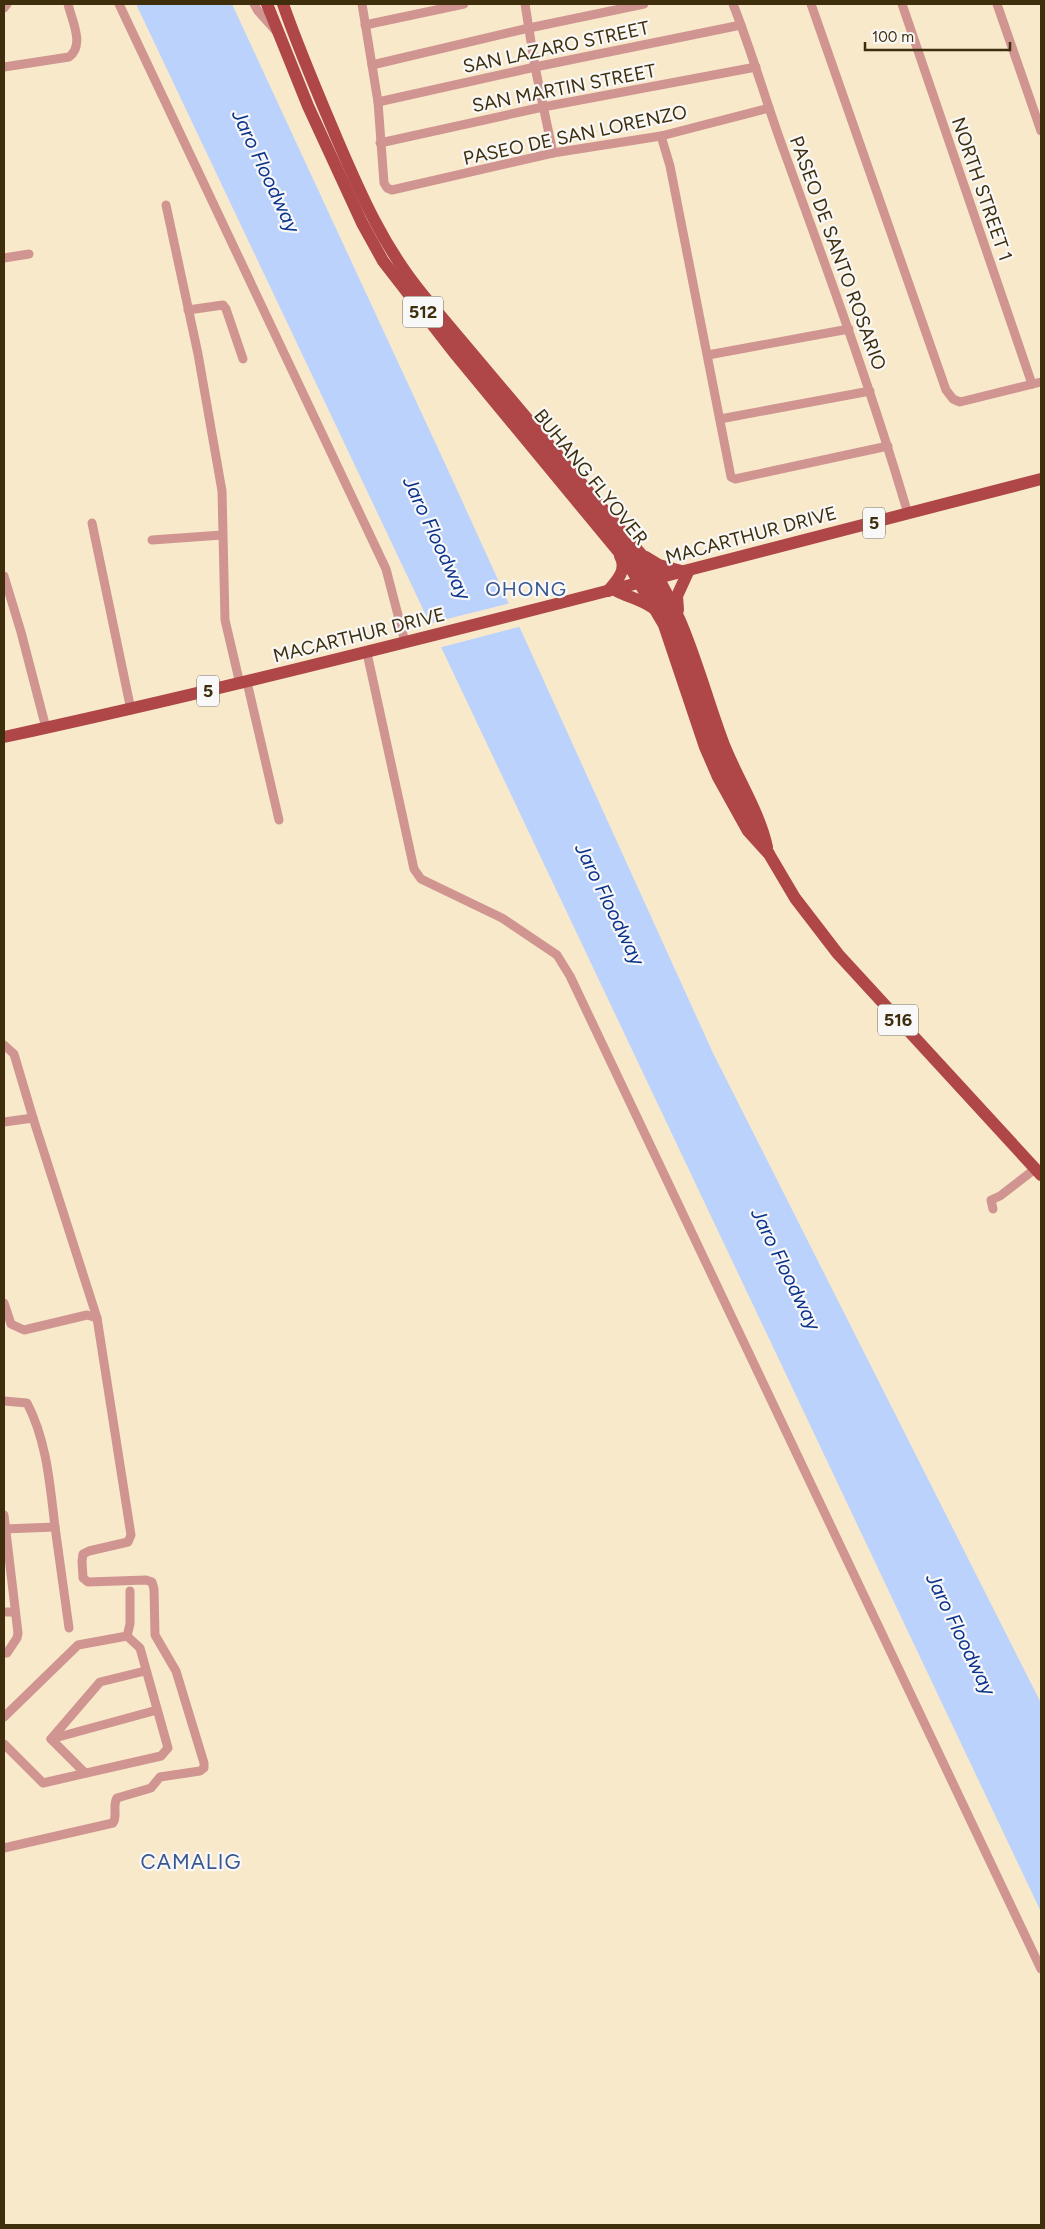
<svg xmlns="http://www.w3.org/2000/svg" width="1045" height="2229" font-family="Figtree,sans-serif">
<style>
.water{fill:#bbd2fd}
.pier{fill:#f9e9cb}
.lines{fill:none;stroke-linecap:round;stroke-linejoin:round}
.street{stroke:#d09591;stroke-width:9}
.primary{stroke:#af4647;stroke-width:12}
.primary-bridge{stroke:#af4647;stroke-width:12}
.labels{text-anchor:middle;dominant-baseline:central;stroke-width:4.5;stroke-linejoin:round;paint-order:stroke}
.shield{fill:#f8f8f8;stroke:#766b53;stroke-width:1}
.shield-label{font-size:18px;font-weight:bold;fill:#3e2e0c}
.street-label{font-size:19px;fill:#3e2e0c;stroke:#f8f8f8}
.water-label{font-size:20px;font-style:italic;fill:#0b348d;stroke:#f8f8f8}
.neighbourhood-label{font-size:20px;letter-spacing:1px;fill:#39568f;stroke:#f8f8f8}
.quarter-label{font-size:21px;letter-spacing:1px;fill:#39568f;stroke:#f8f8f8}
</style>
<rect width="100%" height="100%" fill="#f9e9cb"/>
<!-- water -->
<polygon class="water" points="136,4 232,4 454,483 713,1053 1041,1703 1041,1912"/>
<!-- pier -->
<polygon class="pier" points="511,603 522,626 438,648 427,624"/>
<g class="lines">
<!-- street -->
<g class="street">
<polyline points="119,4 386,569 405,642"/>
<polyline points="254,4 258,11 276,31"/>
<polyline points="362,4 378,102 384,183 387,188 392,190 553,153 661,136 769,108"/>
<polyline points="525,4 535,67 553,153"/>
<path d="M733,4C752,52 766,102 784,151C828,272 872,391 908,514"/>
<polyline points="811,4 946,390 953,399 960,402 1041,382"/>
<polyline points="902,4 1032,384"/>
<polyline points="997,4 1041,131"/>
<polyline points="4,8 7,4"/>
<polyline points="365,25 464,4"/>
<polyline points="372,65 529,28 644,4"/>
<path d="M4,67L69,57C85,45 72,21 68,4"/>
<polyline points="378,102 535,67 741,25"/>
<polyline points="661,136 670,166 731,477 735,479 888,446"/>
<polyline points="380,143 543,107 756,67"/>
<polyline points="166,205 198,354 222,491 225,620 240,684"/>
<polyline points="4,258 29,254"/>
<polyline points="188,310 223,305 226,309 243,359"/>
<polyline points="708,355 849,329"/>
<polyline points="720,419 870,391"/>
<polyline points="92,523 131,710"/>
<polyline points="152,540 222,535"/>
<polyline points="4,576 21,632 46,728"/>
<polyline points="367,653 414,869 421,879 502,918 557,955 570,976 1041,1969"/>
<polyline points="247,682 279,820"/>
<polyline points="4,1045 14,1054 33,1118"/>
<path d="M4,1122L33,1118L97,1318L131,1535L128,1542L89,1551L83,1554L82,1561L83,1578L88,1582L146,1580L152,1582L154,1589L155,1635L176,1671L204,1763V1768L200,1771L160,1777L151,1788L117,1798C112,1806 118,1816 113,1823L4,1848"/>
<polyline points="993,1209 991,1200 1000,1196 1035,1169"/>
<polyline points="4,1303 11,1324 24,1330 87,1315 97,1318"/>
<path d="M4,1401L27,1403C47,1441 50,1486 55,1527L4,1529"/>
<polyline points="4,1515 18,1633 17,1638 7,1653 4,1653"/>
<polyline points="55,1527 69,1628"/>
<polyline points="4,1612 15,1612"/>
<polyline points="127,1636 130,1624 130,1591"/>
<polyline points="4,1717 78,1645 127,1636 140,1648 168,1748 161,1756 43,1783 4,1744"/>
<polyline points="51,1739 157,1710"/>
<polyline points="85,1773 51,1739 100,1682 145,1671"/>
</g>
<!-- primary -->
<g class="primary">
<polyline points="267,4 308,106 362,223 383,261 456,355 627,562 664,625 705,747 718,777 748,831 769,854 795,898 838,954 1041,1175"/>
<path d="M283,4C299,50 318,94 337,139C361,195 384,248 424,296L641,554C686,610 699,679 724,745C738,780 759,811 767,847"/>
<polyline points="646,557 659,565 685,572"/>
<path d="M615,590C627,597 641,599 653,608"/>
<path d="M608,591C617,581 628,569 620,556"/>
<polyline points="678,610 677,596 688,572"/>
<path d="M4,737C193,696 380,649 568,601C726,561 884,521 1041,479"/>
</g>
<!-- primary-bridge -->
<polyline class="primary-bridge" points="445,331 632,556 656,589 667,610 721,764 769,854"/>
</g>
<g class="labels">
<!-- shield labels -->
<g class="shield">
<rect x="403" y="296.5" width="40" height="31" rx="4"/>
<rect x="863" y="507.5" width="22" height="31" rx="4"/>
<rect x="197" y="675.5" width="22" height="31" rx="4"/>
<rect x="878" y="1004.5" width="40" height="31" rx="4"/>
</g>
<g class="shield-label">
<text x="423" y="312">512</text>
<text x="874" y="523">5</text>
<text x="208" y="691">5</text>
<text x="898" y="1020">516</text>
</g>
<!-- street labels -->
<g class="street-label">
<text transform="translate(556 47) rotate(-12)">SAN LAZARO STREET</text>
<text transform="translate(564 88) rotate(-11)">SAN MARTIN STREET</text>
<text transform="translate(575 135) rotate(-12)">PASEO DE SAN LORENZO</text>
<text transform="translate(982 189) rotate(71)">NORTH STREET 1</text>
<text transform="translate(838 253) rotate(70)">PASEO DE SANTO ROSARIO</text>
<text transform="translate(591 477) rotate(51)">BUHANG FLYOVER</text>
<text transform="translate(751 535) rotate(-15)">MACARTHUR DRIVE</text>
<text transform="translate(359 635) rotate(-14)">MACARTHUR DRIVE</text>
</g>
<!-- water labels -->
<g class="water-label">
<text transform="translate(266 171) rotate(65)">Jaro Floodway</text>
<text transform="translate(437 538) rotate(65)">Jaro Floodway</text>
<text transform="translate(610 904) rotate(64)">Jaro Floodway</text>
<text transform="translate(786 1269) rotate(64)">Jaro Floodway</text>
<text transform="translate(961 1634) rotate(64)">Jaro Floodway</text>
</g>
<!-- neighbourhood labels -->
<g class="neighbourhood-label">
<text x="526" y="589">OHONG</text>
</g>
<!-- quarter labels -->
<g class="quarter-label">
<text x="191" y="1861">CAMALIG</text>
</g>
</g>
<!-- border -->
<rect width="1045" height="2229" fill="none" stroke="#3e2e0c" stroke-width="10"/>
<!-- scale -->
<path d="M865 42v8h145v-8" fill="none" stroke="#3e2e0c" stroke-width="2.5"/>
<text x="872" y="42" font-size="15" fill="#3e2e0c" stroke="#f8f8f8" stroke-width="4" paint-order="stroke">100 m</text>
</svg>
